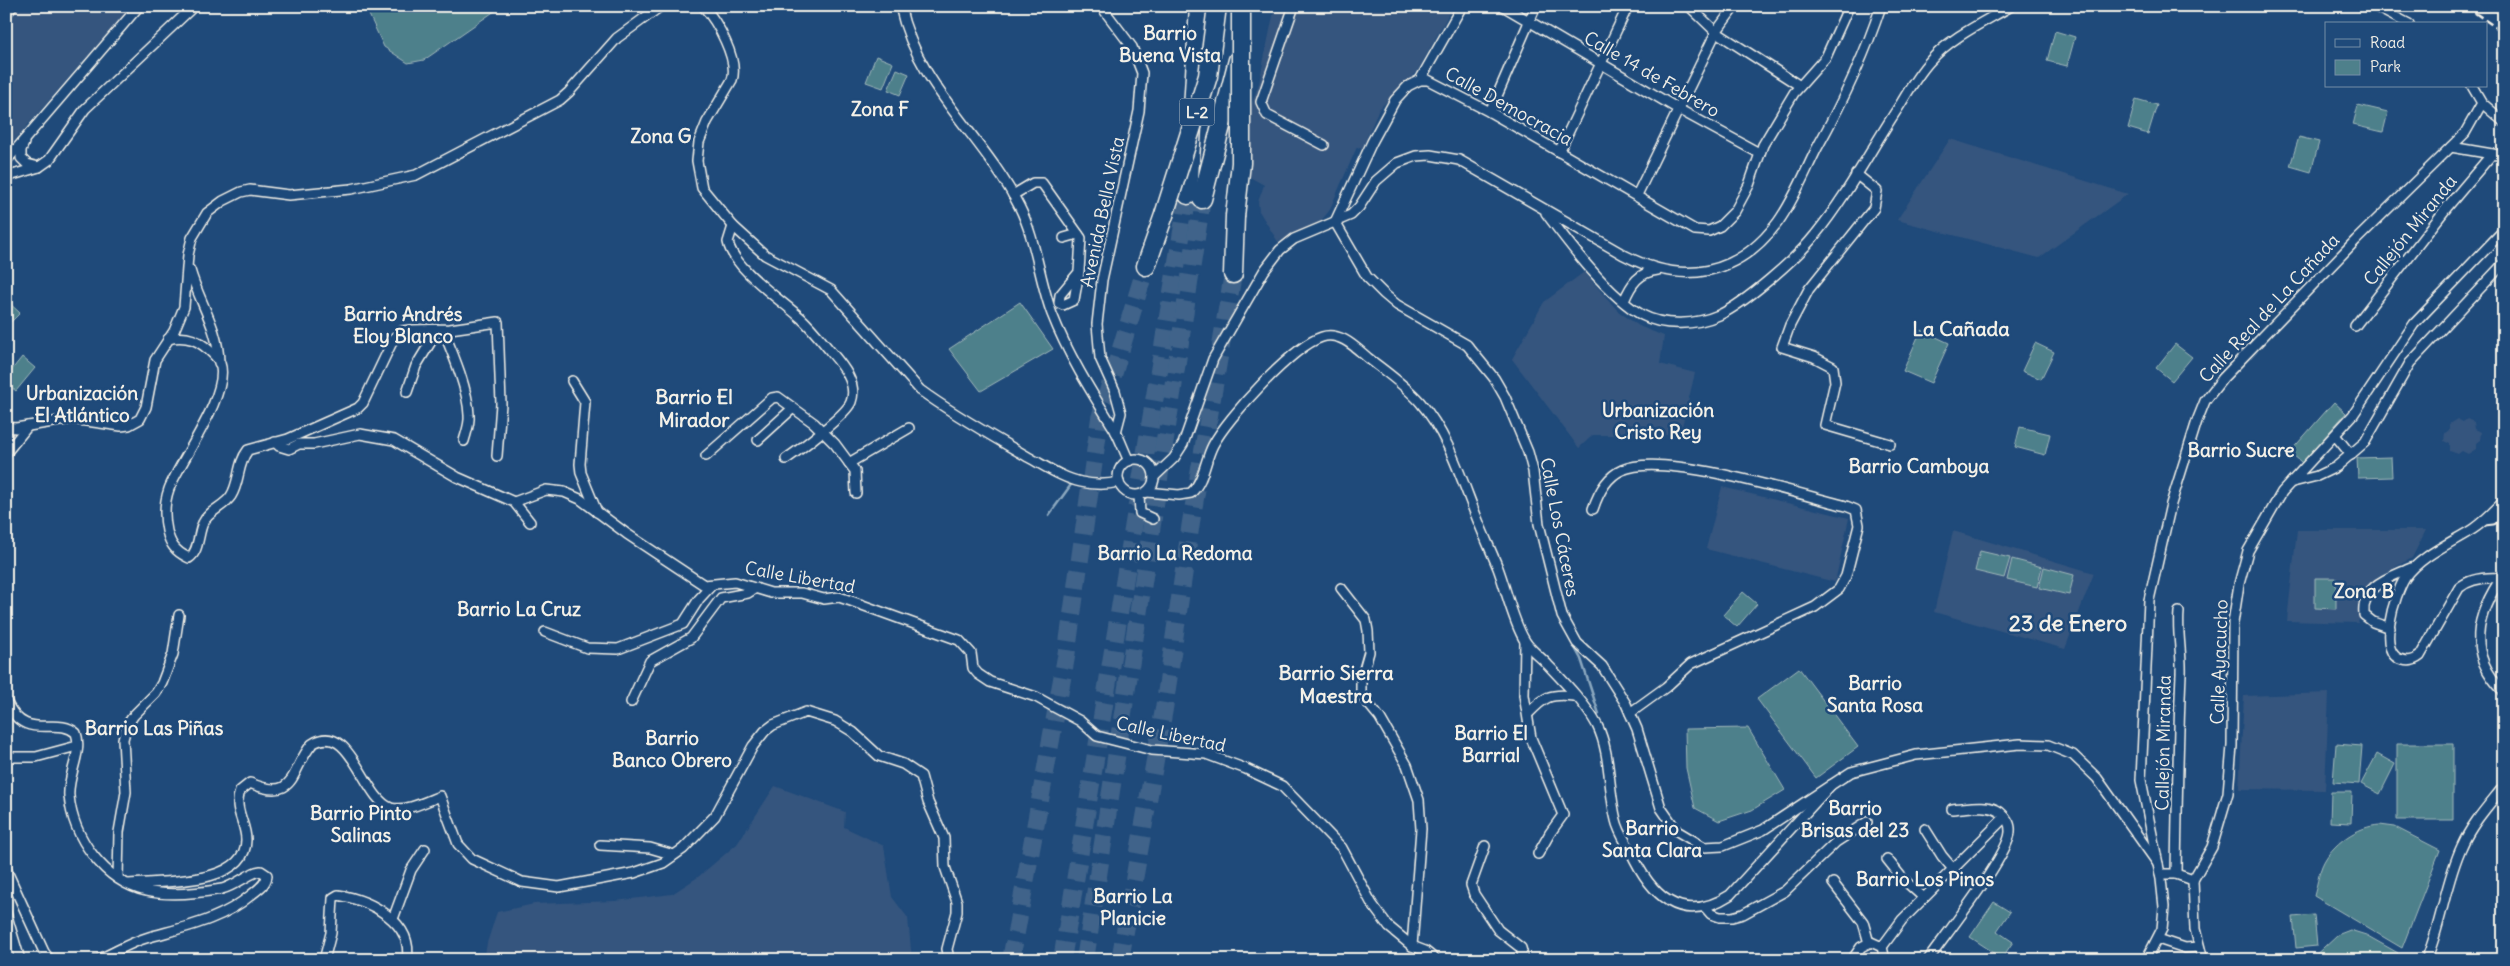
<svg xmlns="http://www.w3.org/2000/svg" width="2510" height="966" font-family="Delius,sans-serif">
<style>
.built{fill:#35557e}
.green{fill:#4e808b;stroke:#a1b8ba}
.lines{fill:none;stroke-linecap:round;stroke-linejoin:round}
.stream{stroke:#8ca8bf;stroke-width:2.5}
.motorway-tunnel{stroke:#3f638a;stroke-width:18;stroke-dasharray:18 9;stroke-linecap:butt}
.pedestrian-casing{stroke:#f4f1e8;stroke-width:11}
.minor-casing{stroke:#f4f1e8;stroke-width:12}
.motorway-casing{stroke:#f4f1e8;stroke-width:21}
.pedestrian{stroke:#1f4a7a;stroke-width:7}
.minor{stroke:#1f4a7a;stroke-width:9}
.motorway{stroke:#1f4a7a;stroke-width:18}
.rail{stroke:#f4f1e8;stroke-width:2.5;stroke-dasharray:8 4;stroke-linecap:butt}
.motorway-bridge-casing{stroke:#f4f1e8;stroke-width:21;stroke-linecap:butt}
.motorway-bridge{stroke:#1f4a7a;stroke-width:18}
.labels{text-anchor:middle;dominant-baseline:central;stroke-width:5;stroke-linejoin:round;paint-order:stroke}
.shield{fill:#1f4a7a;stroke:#b4bfc7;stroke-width:1}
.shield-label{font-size:16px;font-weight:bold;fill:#f4f1e8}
.street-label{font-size:18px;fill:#f4f1e8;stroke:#1f4a7a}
.neighbourhood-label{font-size:19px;font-weight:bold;fill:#f4f1e8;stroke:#1f4a7a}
.quarter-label{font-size:20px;font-weight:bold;fill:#f4f1e8;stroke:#1f4a7a}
.district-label{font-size:22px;font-weight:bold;fill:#f4f1e8;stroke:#1f4a7a}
</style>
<rect width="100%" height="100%" fill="#1f4a7a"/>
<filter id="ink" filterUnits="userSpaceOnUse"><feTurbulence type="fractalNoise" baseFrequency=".02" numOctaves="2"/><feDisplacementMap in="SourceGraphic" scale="10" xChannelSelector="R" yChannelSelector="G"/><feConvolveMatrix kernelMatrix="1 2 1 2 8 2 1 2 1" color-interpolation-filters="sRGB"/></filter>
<g filter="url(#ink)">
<!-- built -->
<g class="built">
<polygon points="6,6 131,6 6,150"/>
<polygon points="1275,6 1453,6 1417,72 1379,109 1362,149 1357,147 1329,211 1320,222 1278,242 1259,211 1258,202 1264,185 1246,175 1249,111 1259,83"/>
<polygon points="1950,139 2128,194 2039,258 1897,220"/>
<polygon points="1584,272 1618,311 1639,326 1664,336 1660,364 1695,373 1680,435 1593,435 1579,448 1512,359 1544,302"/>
<polygon points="2457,419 2463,422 2467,419 2474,422 2475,429 2481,432 2480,440 2476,443 2476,449 2468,454 2462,451 2458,454 2450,451 2450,444 2444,441 2445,433 2449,430 2449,424"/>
<polygon points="1722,487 1849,518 1835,582 1706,549"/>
<polygon points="2297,530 2426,530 2412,558 2377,577 2367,591 2358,623 2287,621"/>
<polygon points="1953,531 2094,573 2065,649 1934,612"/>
<polygon points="2329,693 2325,790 2239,789 2244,696"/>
<polygon points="775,786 845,812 844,827 884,846 892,897 908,918 912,960 484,960 487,943 497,912 534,904 615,901 672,894 698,877 737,844"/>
</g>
<!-- green -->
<g class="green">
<polygon points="365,6 502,6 424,60 408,63 384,47"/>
<polygon points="2055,31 2075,37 2067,66 2047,61"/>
<polygon points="876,56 893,63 883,88 866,82"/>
<polygon points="897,69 909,74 900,95 888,90"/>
<polygon points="2136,99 2157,105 2148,134 2128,128"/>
<polygon points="2358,105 2388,112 2383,132 2353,125"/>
<polygon points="2299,137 2319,142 2311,172 2290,166"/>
<polygon points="7,301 20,313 6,327 6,302"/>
<polygon points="1020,302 1053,349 981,391 949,349"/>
<polygon points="1921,330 1949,343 1931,383 1903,371"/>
<polygon points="2035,343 2054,352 2041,379 2022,371"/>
<polygon points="2175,344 2192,357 2172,381 2156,368"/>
<polygon points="22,357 35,368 16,391 6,383 6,377"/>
<polygon points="2334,402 2346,413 2302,463 2290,452"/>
<polygon points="2020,427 2050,434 2045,455 2015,447"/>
<polygon points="2391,457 2392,477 2358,478 2357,458"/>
<polygon points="1980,551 2010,558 2004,578 1975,571"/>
<polygon points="2012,559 2042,567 2037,587 2007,580"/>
<polygon points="2044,567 2074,575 2069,595 2039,588"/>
<polygon points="2315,578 2336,578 2336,609 2315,608"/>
<polygon points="1743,592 1757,604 1737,627 1723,615"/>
<polygon points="1799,668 1858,747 1816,778 1757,699"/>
<polygon points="1748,728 1785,790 1752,810 1719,821 1695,808 1686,768 1685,729"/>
<polygon points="2336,744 2362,746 2359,784 2333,782"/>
<polygon points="2453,744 2453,820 2397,820 2397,744"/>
<polygon points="2377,754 2395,764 2380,794 2361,784"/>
<polygon points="2331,792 2352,792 2351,823 2330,822"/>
<path d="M2380,825L2395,827L2440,850L2402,948L2314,896C2317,886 2318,875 2322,866C2331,844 2358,826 2380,825Z"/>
<polygon points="1994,902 2010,912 1997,931 2013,942 2002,958 1970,937"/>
<polygon points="2314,915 2317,946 2296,948 2293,917"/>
<polygon points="2350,930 2366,935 2398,953 2393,960 2310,960 2337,935"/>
</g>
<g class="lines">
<!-- stream -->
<g class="stream">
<polyline points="1049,515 1073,482"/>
<polyline points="1571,641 1581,659 1599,714 1594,718"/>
</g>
<!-- motorway-tunnel -->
<g class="motorway-tunnel">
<polyline points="1011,960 1066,657 1100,418 1146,266"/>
<polyline points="1062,960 1188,195"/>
<polyline points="1085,960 1202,199"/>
<polyline points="1120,960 1164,709 1191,522 1233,274"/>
</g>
<defs>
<polyline id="pedestrian" points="2484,521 2493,520 2504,508"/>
<g id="minor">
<path d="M703,6C717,21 739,60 732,80L707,122L699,142L697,161L702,188L733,226L765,255L831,290L920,390C954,415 992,436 1028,457C1045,466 1062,478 1081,482C1094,485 1106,485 1119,482"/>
<path d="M900,6C918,88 983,135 1019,206C1036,239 1039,279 1052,314C1068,355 1092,393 1115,430C1120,439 1124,451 1129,461"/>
<polyline points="1101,6 1132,47 1142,73 1139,111 1102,280 1097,324 1100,358 1115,391 1121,413 1116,432"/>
<polyline points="1294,6 1261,102 1267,115 1324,145"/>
<polyline points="1503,6 1680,110 1759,153"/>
<polyline points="1689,6 1716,32 1800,86"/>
<polyline points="2374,6 2409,24"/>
<polyline points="6,14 13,6"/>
<polyline points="1420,80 1462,6"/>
<polyline points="2472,86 2482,103 2504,122"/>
<polyline points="1490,112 1536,6"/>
<polyline points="24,143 21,150 21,158 27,164 39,167"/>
<polyline points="2451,147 2504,156"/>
<polyline points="1559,152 1628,6"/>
<polyline points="6,161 139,6"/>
<polyline points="1856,174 1877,191 1874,208 1809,289 1790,325 1782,347 1814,357 1833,367 1835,382 1825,425 1890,444"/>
<polyline points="6,177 39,167 49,160 85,109 194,6"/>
<polyline points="1013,195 1033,183 1042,183 1081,238 1079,272 1074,300 1063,305 1059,303 1060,295 1079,272"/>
<polyline points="1637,195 1716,32 1735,6"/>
<path d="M1546,213C1570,245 1608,296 1642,315C1664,327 1696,325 1719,315C1744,304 1798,257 1815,235C1847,196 1872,147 1900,105C1909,90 1918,74 1930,61C1951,37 1984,22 2011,6"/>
<path d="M733,226L728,242C733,268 781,300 801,318C812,328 821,340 831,352C842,365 858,383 851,402C846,415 799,450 786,459"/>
<polyline points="1064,238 1078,234"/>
<path d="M190,270C199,302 219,329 219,363"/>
<path d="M1624,301C1631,284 1639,272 1658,270"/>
<polyline points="2355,326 2448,206 2492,154"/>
<path d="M443,330C453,354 468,389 469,415C470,424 466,433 464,441"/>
<path d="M168,339C181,336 194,338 204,346C209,350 217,357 220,363C231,393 179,462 169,489C164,503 164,517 167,531C170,544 175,551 187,557L189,558C199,552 198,533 203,523C209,510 224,507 231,496C240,482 237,464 248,450L288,439L358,408L363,403L394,338L402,331L410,330L450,329L498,322L501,404L497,456"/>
<polyline points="572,381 585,402 580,464 581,473 597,512"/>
<polyline points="407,392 416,366 438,330"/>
<polyline points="6,427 16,428 72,419 121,426 129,425 140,419 146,407 155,360 174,331 184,307 188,255 192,238 207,213 223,201 241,192 250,190 289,195 351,189 416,175 560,100 569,92 617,38 661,6"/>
<polyline points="2335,435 2351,455"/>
<polyline points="758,440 792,409"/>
<polyline points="275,442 279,446 289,449 299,444 314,444 360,434 394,440 457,477 514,502 530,522"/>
<polyline points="6,453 28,426"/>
<polyline points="706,456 772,398 778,397 814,423 835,444 855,471 856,493"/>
<circle cx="1136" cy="477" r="18"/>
<polyline points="849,463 909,428"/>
<path d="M1154,477L1174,458L1183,444L1213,359L1264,271L1280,250L1294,239L1351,215L1359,207L1376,181L1397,163L1416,156L1430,155L1459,160L1624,255C1683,286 1738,276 1778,222C1794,200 1805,172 1817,148C1842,103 1865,55 1881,6"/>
<polyline points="2293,482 2317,476 2336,467 2365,442 2410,363 2504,263"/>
<path d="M1147,492L1179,495L1191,493C1204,481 1205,460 1213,445C1227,418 1293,346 1322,337C1340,331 1356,348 1368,358C1386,372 1405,385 1420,402C1450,437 1462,482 1479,523C1485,538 1492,553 1498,568C1506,589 1513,622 1525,641C1530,650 1541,657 1548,665C1565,683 1585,703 1597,725C1611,753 1608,789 1616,820C1618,830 1625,841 1630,850C1650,894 1680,927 1730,895L1831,785L1851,772L1916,755L2020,744L2048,745L2073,755L2097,778L2158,864"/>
<polyline points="1139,495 1140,513 1153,519"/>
<polyline points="514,502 546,490 564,492 580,499 627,534 704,585 735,582 771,593 802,593 824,599 839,597 851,601 959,640 971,653 973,668 978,674 990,682 1036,697 1054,707 1080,721 1097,736 1152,750 1206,754 1246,769 1282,786 1342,848 1372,904 1389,927 1412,946 1425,951 1436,960"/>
<path d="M1593,509C1598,494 1606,477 1622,470C1664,451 1798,494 1846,506L1856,510L1859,525L1846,576L1839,589L1815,607L1691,664L1666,687L1630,713"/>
<path d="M2504,574C2475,615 2466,654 2504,692"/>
<path d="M2501,578C2486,577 2470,578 2459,588L2420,656C2415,660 2410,662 2403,660C2375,655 2395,594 2405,578C2420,556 2451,543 2473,529C2485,521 2494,511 2504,501"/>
<polyline points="1341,588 1366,620 1368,631 1369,652 1361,680 1361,695 1380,718 1407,765 1419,800 1421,829 1412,946"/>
<path d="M2390,628L2373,622L2364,615C2361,585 2389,578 2411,568"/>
<polyline points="545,632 587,648 618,649 683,624 699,599 711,586"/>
<polyline points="1525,642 1524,695 1531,738 1563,815 1550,833 1538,854"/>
<path d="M6,701C25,744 56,715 76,733C83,752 67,776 69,796C73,838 104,881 146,891C168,896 199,893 222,889C234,886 244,877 256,872L261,871L267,875C267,884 258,889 251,895C220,921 184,927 146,938C129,943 114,953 97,960"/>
<polyline points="631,702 650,661 691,638 721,598 748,593 756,588"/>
<path d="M1528,714C1544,697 1550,693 1574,696"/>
<polyline points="6,757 36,757 77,746"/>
<polyline points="1831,785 1763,830 1723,846 1704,847 1677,831 1661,808 1637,729 1626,704 1602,666 1577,643 1562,616 1539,524 1533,471 1528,452 1505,397 1494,378 1467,345 1397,305 1384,294 1367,277 1335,222 1372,142 1395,100 1408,86 1420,80 1428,80 1490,112 1695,230 1709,231 1720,226 1735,211 1749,185 1763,145 1794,93 1826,57 1849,6"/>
<polyline points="1925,829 1942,856 1953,869"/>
<polyline points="600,845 650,848 674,855"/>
<polyline points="1485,846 1471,885 1474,894 1498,930 1521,948 1524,960"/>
<polyline points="1887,859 1903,879 1924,898"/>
<polyline points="6,869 44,952 50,960"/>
<polyline points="2160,874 2176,874 2193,880"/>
<path d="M2176,874C2177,807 2178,740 2181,674C2182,653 2177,633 2179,612"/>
<polyline points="118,878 119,832 126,792 123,739 127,725 134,715 156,693 162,683 173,654 179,615"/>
<polyline points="2193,880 2212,847 2228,793 2232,746 2233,623 2239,584 2248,551 2282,492 2353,415 2414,324 2504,230"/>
<polyline points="2193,880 2195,929 2203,960"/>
<polyline points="1833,883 1863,922 1869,943"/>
<path d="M129,884C161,881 246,886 246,840C246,822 233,810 240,791L250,783C297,803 290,770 312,744C351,719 363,799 391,808C406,812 427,801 440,796L458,844L472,859L522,882L559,887L634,873L663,863L683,849L715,816L753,746L765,731L773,725L806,712L835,721L853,732L879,756L903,764L921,776L928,802L944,838L945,867L957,902V912L947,949L949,960"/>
<polyline points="1705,907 1711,914 1720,917 1732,917 1743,914 1785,891 1836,842 1867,822"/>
<polyline points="6,913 20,960"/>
<polyline points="393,919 411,870 425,849"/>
<polyline points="2158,939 2185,948 2199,947"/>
<polyline points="1882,947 1902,920 2005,817"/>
<path d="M324,960L331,933L333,898L338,895C370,900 414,922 407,960"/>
<polyline points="1852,960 1861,947 1871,942 1882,947 1885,960"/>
<path d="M1928,960C1944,937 2009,855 2010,832C2011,824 2006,817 2000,812C1987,803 1967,808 1952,809"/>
<polyline points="2146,960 2162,929 2164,907 2161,879 2141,780 2149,600 2171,504 2197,421 2205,401 2223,378 2356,240 2465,133 2482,103"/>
<path d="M2426,960C2442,923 2445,882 2462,846C2472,823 2489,805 2504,786"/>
</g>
<g id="motorway">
<polyline points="1188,195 1199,6"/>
<polyline points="1202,199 1238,60"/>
<polyline points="1146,266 1164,215"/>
<polyline points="1233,274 1235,216"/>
</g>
</defs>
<!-- pedestrian casing -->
<use href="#pedestrian" class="pedestrian-casing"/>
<!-- minor casing -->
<use href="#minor" class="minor-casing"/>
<!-- motorway casing -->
<use href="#motorway" class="motorway-casing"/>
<!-- pedestrian -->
<use href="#pedestrian" class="pedestrian"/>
<!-- minor -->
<use href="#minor" class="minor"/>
<!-- motorway -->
<use href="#motorway" class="motorway"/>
<!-- rail -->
<polyline class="rail" points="2465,6 2504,33"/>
<defs>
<g id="motorway-bridge">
<polyline points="1164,215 1208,76 1217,6"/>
<polyline points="1235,216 1241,163 1241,6"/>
</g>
</defs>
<!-- motorway-bridge casing -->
<use href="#motorway-bridge" class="motorway-bridge-casing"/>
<!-- motorway-bridge -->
<use href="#motorway-bridge" class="motorway-bridge"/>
</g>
</g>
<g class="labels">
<!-- shield labels -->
<rect class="shield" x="1179.5" y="98.5" width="35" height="27" rx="4"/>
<g class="shield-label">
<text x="1197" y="112">L-2</text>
</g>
<!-- street labels -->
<g class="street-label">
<text transform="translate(1652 74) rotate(30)">Calle 14 de Febrero</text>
<text transform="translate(1509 106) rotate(29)">Calle Democracia</text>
<text transform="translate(1102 212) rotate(-78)">Avenida Bella Vista</text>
<text transform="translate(2410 230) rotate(-51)">Callejón Miranda</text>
<text transform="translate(2269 308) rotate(-47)">Calle Real de La Cañada</text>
<text transform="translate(1560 527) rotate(79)">Calle Los Cáceres</text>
<text transform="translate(800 577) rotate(10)">Calle Libertad</text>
<text transform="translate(2219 662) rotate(-88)">Calle Ayacucho</text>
<text transform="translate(1171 734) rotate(12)">Calle Libertad</text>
<text transform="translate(2163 743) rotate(-89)">Callejón Miranda</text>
</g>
<!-- neighbourhood labels -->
<g class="neighbourhood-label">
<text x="1170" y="33">Barrio<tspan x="1170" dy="22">Buena Vista</tspan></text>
<text x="880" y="109">Zona F</text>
<text x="661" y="136">Zona G</text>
<text x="403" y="314">Barrio Andrés<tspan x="403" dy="22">Eloy Blanco</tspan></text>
<text x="82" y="393">Urbanización<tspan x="82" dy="22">El Atlántico</tspan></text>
<text x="1658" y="410">Urbanización<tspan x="1658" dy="22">Cristo Rey</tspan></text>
<text x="2241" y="450">Barrio Sucre</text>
<text x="1919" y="466">Barrio Camboya</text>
<text x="1175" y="553">Barrio La Redoma</text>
<text x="2364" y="591">Zona B</text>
<text x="519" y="609">Barrio La Cruz</text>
<text x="1875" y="683">Barrio<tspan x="1875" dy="22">Santa Rosa</tspan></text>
<text x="154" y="728">Barrio Las Piñas</text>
<text x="1491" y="733">Barrio El<tspan x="1491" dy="22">Barrial</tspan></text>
<text x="672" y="738">Barrio<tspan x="672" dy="22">Banco Obrero</tspan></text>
<text x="1855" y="808">Barrio<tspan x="1855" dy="22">Brisas del 23</tspan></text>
<text x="361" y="813">Barrio Pinto<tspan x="361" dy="22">Salinas</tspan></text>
<text x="1652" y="828">Barrio<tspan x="1652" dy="22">Santa Clara</tspan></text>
<text x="1925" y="879">Barrio Los Pinos</text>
<text x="1133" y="896">Barrio La<tspan x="1133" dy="22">Planicie</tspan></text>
</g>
<!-- quarter labels -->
<g class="quarter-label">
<text x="1961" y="328">La Cañada</text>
<text x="694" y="396">Barrio El<tspan x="694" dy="23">Mirador</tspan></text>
<text x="1336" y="672">Barrio Sierra<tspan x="1336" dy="23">Maestra</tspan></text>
</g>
<!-- district labels -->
<g class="district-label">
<text x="2068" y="623">23 de Enero</text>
</g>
</g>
<!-- margin -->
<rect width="2510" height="966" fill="none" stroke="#1f4a7a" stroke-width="25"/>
<rect x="12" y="12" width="2485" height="941" fill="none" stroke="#f4f1e8" stroke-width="2" filter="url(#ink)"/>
<!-- legend -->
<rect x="2325" y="22" width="162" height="65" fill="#1f4a7a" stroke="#748da6"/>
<rect x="2335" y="39" width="25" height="8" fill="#1f4a7a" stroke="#748da6"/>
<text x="2370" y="48" font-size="15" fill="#f4f1e8">Road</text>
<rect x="2335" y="60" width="25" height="15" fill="#4e808b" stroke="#748da6"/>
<text x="2370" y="72" font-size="15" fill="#f4f1e8">Park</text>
</svg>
